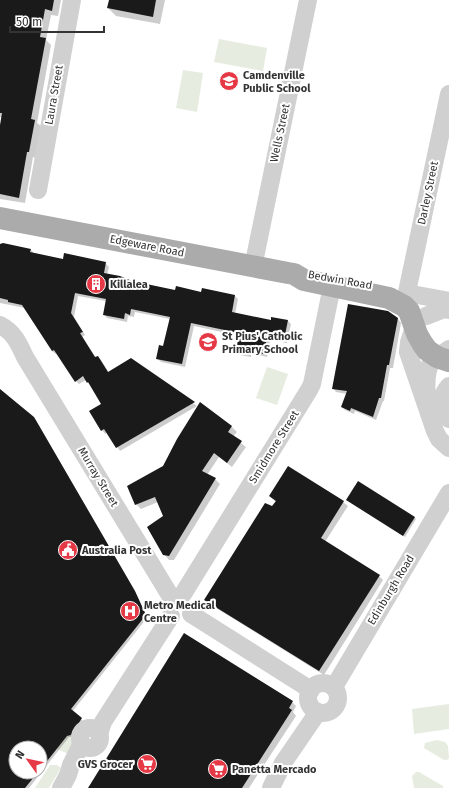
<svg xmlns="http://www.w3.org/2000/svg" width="449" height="788" font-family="'Fira Sans',sans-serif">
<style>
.green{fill:#e6ecdf}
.shadow{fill:#0003;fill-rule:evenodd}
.building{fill:#1a1a1a}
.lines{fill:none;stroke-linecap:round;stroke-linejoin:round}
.minor{stroke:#d0d0d0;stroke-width:18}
.major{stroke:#ababab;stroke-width:22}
.labels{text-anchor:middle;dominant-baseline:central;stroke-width:4;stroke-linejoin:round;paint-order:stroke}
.poi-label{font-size:11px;font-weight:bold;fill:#333;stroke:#fff;text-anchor:start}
.street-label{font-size:11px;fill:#333;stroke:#fff}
</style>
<rect width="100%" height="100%" fill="#fff"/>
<!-- green -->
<g class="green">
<polygon points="219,39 267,48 263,71 214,62"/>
<polygon points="183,70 203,73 197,112 176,108"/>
<polygon points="267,367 288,374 277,405 256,398"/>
<polygon points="449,704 449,729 414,734 412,709"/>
<polygon points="71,735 76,740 71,755 57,749 67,736"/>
<polygon points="437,740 445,742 448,746 449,758 447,760 444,760 424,748 425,743"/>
<polygon points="50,765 57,765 61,768 49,788 35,788"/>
<polygon points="416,772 419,772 443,786 443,788 414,788 412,776"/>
</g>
<!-- shadow -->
<g class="shadow">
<polygon points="0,0 61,0 58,16 51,15 46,40 51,45 37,123 41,126 35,158 33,157 25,203 0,199 0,131 2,118 0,117"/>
<polygon points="110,0 165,0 160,24 116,16 108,8"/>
<polygon points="0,244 31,250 34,253 64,260 105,263 109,267 107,275 132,282 176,291 202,293 203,289 235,296 238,299 235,314 271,321 272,318 288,321 291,324 287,343 270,340 267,357 251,353 251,357 240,355 237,351 240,336 194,326 185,367 161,362 157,358 164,347 170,319 135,312 134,317 128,316 127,322 107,318 104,314 106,301 78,296 74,317 85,335 82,337 96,358 98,357 101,360 109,373 131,359 197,406 120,451 107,432 105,434 102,430 102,405 92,386 86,380 79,384 76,381 57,353 56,354 52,351 25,308 0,303"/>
<polygon points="398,319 401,323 393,368 390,368 384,401 383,401 376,420 355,411 354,414 345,410 342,407 347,394 336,392 333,388"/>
<path d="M0,390L36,420L136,594L147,618L72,712L83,721L73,737H69L29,788H0ZM16,748H40V772H16Z"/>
<polygon points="200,404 232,427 237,432 233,437 246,447 232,467 219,457 207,475 215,479 220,484 174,560 169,560 164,554 164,517 158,502 141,509 136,504 164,467"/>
<polygon points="270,496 343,502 348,506 325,542 379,576 383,580 324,675 210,604 206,600 276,502"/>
<polygon points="347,500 414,517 416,519 405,537"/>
<polygon points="292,702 296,706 293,712 296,716 249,788 89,788"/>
</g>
<!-- building -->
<g class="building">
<polygon points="0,0 54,0 52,11 45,9 40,37 46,38 31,119 35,120 29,152 27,152 19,198 0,194 0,125 2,113 0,113"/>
<polygon points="109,0 156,0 153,17 107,8"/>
<polygon points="3,243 31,249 30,252 63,259 64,253 106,262 104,273 120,276 132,281 175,290 176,286 201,292 202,288 235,295 232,312 271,320 271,317 288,320 284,340 267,337 264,354 248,351 247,354 236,352 239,333 191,323 182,364 156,359 159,345 163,346 170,317 131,309 130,315 125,313 124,319 103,315 106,299 75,293 71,313 83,332 80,333 95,357 98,356 108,372 131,358 195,402 116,448 104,429 101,431 89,411 101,404 88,382 87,383 83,376 75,382 54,350 52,351 22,305 8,302 8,300 0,298 0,244"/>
<polygon points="348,304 388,311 398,318 389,365 387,365 381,398 379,398 373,417 351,408 350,411 341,407 347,391 332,389"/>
<polygon points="0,389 34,417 135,591 146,615 71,709 82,718 71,735 67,736 40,770 40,748 16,748 16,772 38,772 25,788 0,788"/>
<polygon points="200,402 232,426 228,432 242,441 227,463 214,453 202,471 216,478 169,556 163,555 147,527 163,516 155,497 135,505 127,486 163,466 177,439"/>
<polygon points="288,466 344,501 321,538 380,575 319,671 204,600 265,503 272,506 276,501 269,496"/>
<polygon points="358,481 415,517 403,536 346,500"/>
<polygon points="184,633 293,701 289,708 292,710 242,788 88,788"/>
</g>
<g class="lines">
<!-- minor -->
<g class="minor">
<polyline points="38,190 72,0"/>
<polyline points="253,267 308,0"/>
<polyline points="407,292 449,94"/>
<polyline points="412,294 449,301"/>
<polyline points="426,316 444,309 449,310"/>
<path d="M0,325C14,332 19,344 25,357L171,597"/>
<polyline points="414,327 409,342 408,352 435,431 439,439 449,448"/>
<path d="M449,386C439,397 440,408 449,419"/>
<path d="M427,398C426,386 425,369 433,360C438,356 444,353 449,349"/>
<polyline points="183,594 309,390 312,384 332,286"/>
<polyline points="191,614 311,690"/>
<circle cx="323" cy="698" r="15"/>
<polyline points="334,687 449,493"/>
<circle cx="90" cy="738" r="10"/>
<polyline points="99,734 103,722 171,616"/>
<polyline points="61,788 68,775 71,765 82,743"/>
<polyline points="271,788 283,763 318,712"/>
</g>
<!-- major -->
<polyline class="major" points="0,218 288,273 294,274 304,280 389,298 404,306 409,311 417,334 422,343 427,350 437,357 449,361"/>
</g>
<!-- icons -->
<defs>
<symbol id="school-disc" viewBox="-11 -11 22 22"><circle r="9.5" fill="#e63946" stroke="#fff"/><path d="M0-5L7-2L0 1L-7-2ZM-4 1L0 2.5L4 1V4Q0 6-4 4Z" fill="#fff"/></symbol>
<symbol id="building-disc" viewBox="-11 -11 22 22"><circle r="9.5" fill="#e63946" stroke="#fff"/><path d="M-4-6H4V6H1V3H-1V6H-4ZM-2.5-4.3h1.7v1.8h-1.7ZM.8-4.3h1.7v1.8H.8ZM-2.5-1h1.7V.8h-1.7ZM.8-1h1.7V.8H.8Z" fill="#fff"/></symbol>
<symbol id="civic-disc" viewBox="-11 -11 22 22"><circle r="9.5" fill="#e63946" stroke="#fff"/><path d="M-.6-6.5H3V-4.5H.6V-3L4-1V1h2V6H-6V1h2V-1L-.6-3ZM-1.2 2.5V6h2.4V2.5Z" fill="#fff"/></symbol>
<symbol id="hospital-disc" viewBox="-11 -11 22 22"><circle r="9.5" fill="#e63946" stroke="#fff"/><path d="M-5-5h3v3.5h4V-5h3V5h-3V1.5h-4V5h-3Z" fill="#fff"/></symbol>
<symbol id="supermarket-disc" viewBox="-11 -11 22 22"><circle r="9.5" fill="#e63946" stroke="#fff"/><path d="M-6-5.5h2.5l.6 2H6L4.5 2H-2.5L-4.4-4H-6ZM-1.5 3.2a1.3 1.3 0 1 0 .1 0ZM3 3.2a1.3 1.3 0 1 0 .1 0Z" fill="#fff"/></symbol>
</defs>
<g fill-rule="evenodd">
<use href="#school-disc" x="218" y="70" width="22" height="22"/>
<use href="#building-disc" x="85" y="273" width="22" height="22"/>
<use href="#school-disc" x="197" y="331" width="22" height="22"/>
<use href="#civic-disc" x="57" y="539" width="22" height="22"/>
<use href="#hospital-disc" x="119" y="600" width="22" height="22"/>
<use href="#supermarket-disc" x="136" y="753" width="22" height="22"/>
<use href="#supermarket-disc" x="207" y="758" width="22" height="22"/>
</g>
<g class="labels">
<!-- poi labels -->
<g class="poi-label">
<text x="243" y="75">Camdenville<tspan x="243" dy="13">Public School</tspan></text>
<text x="110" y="284">Killalea</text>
<text x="222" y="336">St Pius' Catholic<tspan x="222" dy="13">Primary School</tspan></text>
<text x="82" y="550">Australia Post</text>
<text x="144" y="605">Metro Medical<tspan x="144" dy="13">Centre</tspan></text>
<text x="133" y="764" text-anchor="end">GVS Grocer</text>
<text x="232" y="769">Panetta Mercado</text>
</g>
<!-- street labels -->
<g class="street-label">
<text transform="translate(54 95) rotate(-80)">Laura Street</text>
<text transform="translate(280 133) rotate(-78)">Wells Street</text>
<text transform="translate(428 193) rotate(-78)">Darley Street</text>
<text transform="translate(147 246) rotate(11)">Edgeware Road</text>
<text transform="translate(340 280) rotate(10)">Bedwin Road</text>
<text transform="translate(274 447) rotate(-58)">Smidmore Street</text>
<text transform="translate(98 477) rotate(59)">Murray Street</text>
<text transform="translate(391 590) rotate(-59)">Edinburgh Road</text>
</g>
</g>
<!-- north arrow -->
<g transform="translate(28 760) rotate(303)"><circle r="19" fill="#ffffff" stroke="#adadad"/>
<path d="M0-3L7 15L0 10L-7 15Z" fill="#e63946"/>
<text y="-6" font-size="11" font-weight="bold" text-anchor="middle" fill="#333333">N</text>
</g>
<!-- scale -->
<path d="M10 26v6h94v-6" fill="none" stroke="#333333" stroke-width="2"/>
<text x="16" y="26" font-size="12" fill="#333333" stroke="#ffffff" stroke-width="3" paint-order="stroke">50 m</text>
</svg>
